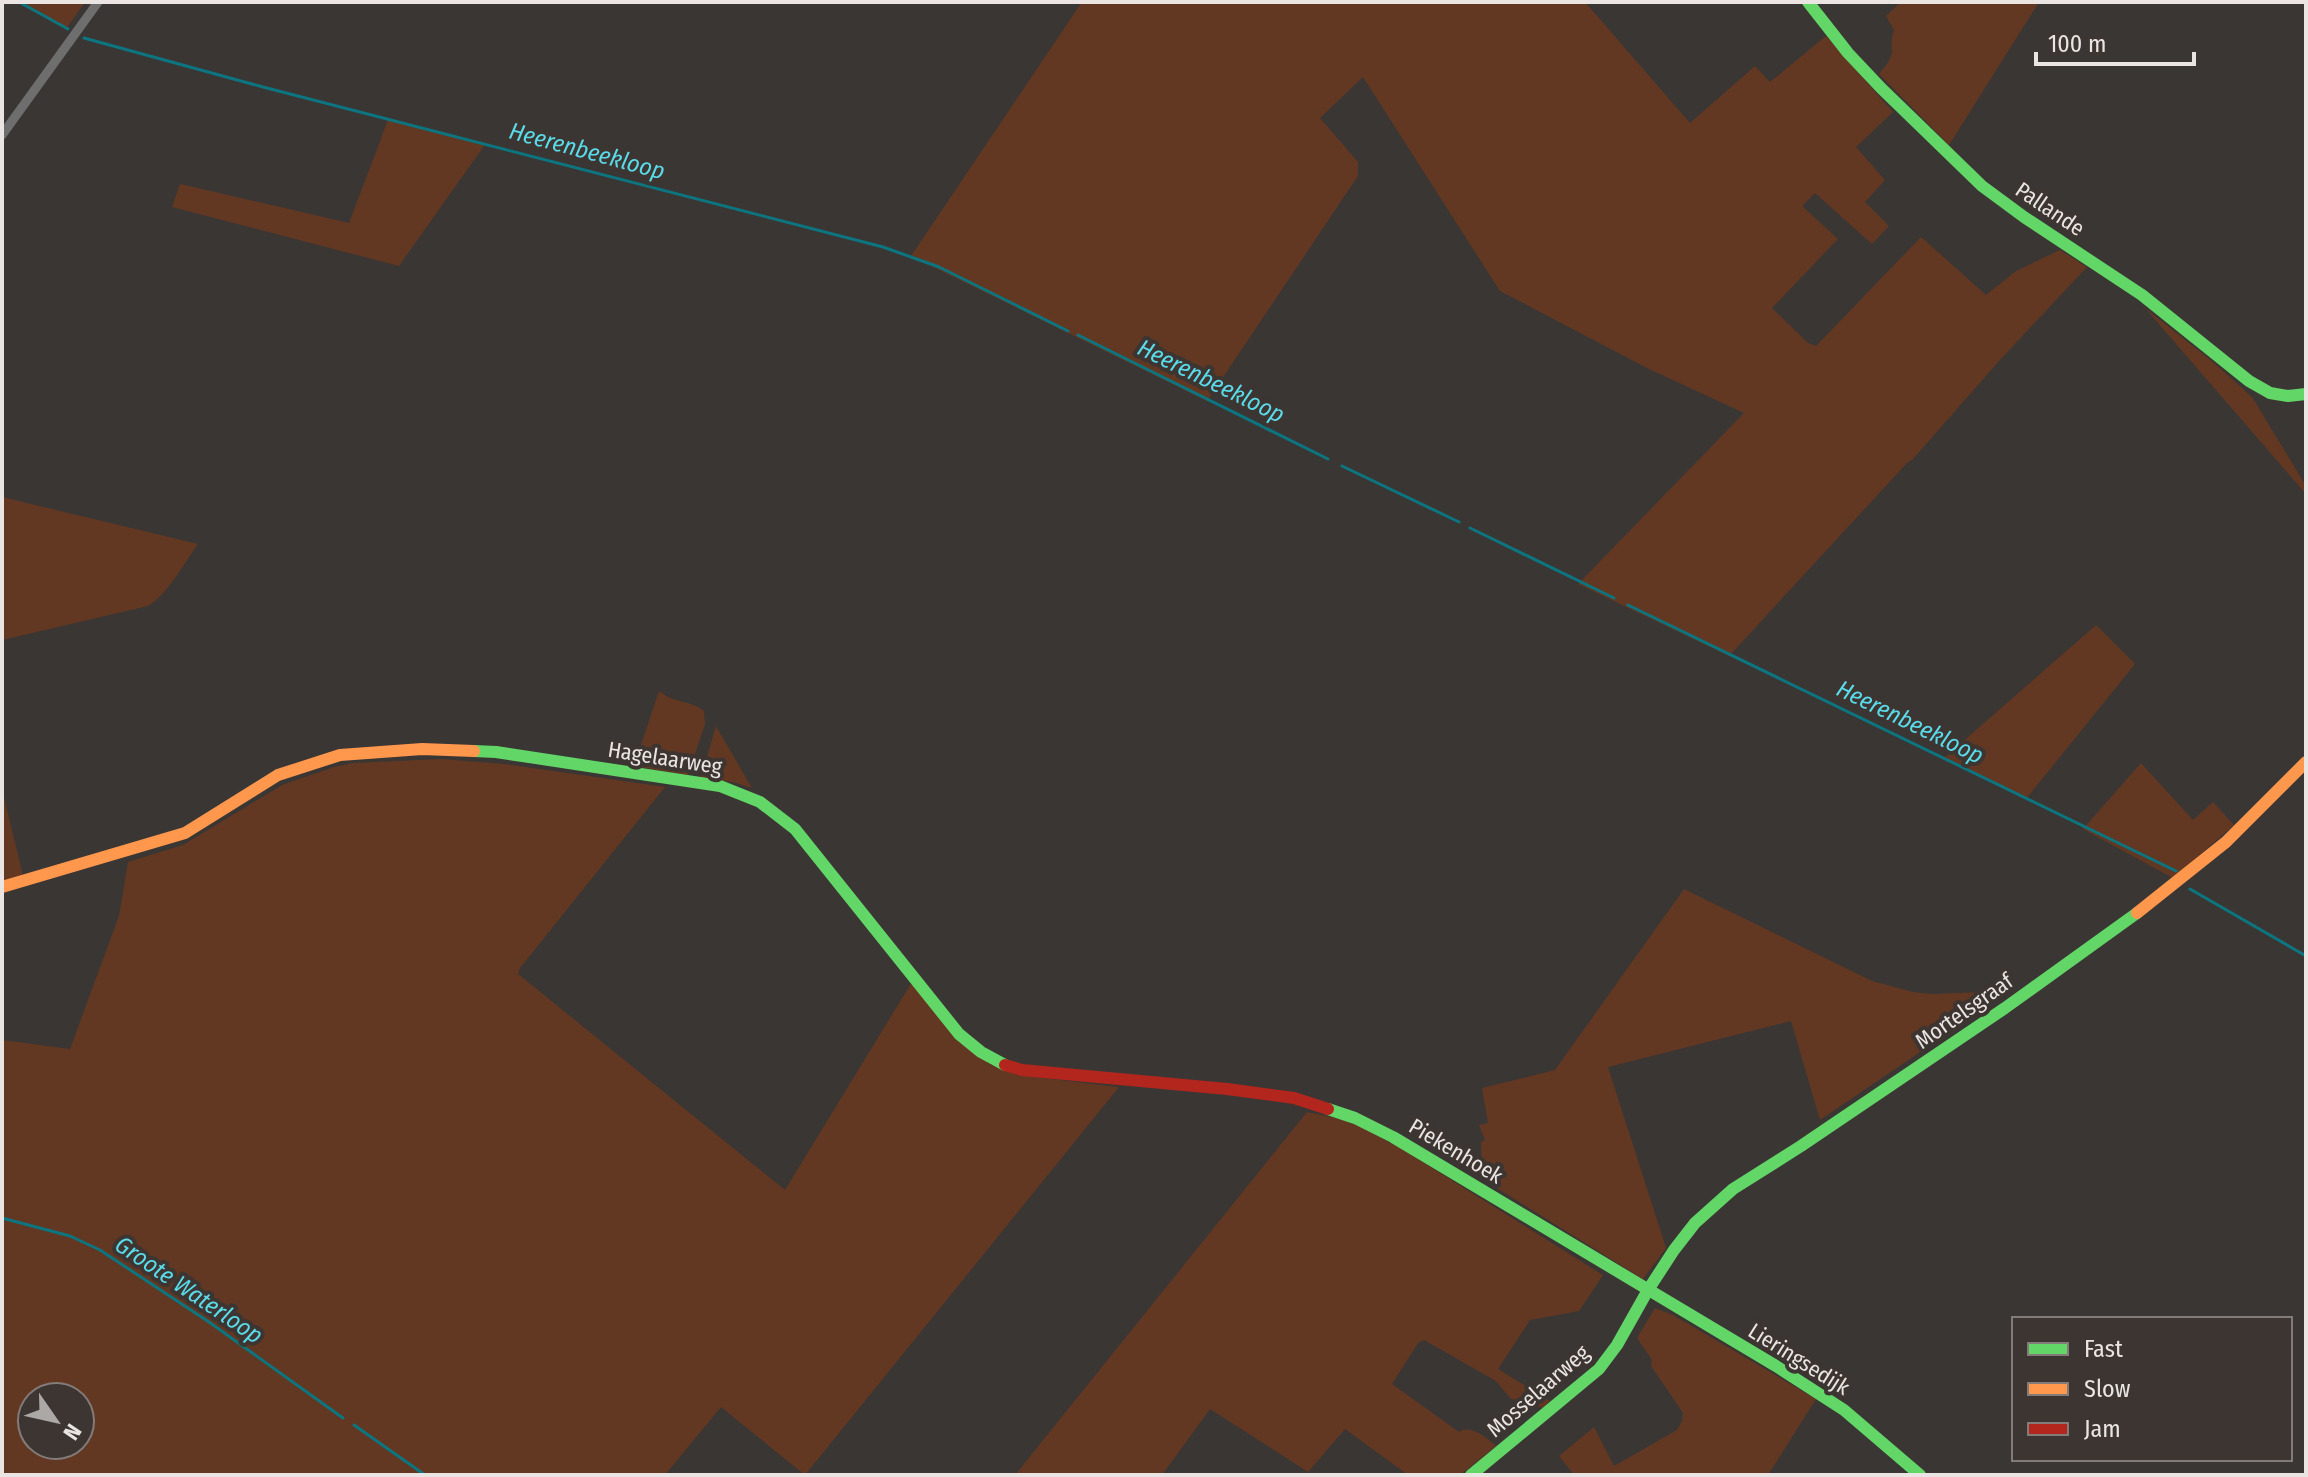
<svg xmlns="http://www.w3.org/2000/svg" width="2308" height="1477" font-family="'Fira Sans Condensed',sans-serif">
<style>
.green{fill:#633823;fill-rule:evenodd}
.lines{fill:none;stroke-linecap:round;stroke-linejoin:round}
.stream{stroke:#0c757f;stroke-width:3}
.street{stroke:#6e6e6f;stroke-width:9}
.fast{stroke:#63d668;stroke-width:12}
.slow{stroke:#ff974d;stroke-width:12}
.jam{stroke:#b3261e;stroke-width:12}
.labels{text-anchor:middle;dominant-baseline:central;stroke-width:8;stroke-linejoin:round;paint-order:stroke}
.street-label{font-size:22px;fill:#eae5e3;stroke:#3c3532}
.water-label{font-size:24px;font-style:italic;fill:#5adbe9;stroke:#3c3532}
</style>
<rect width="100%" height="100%" fill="#3a3634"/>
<!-- green -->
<g class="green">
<polygon points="19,2 85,2 66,29"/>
<polygon points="1082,2 1585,2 1690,123 1755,66 1770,82 1826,36 1893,112 1856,147 1885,180 1865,202 1889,226 1872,244 1815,193 1802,206 1838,239 1772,308 1808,343 1816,346 1921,237 1986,295 2016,271 2060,250 2087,267 1999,361 1913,459 1907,463 1729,656 1578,584 1744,413 1647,368 1500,291 1363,77 1320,118 1358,162 1358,176 1207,401 911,256"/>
<path d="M1901,2H2039L1949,145L1879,74C1900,50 1887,53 1894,30L1886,16Z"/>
<polygon points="388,120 486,143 399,266 172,207 180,184 349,223"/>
<polygon points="2145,308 2213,362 2252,397 2306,486 2306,494"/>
<path d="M2,497L198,544C185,562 167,595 148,606L2,640Z"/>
<polygon points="2096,625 2135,664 2026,799 1943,759"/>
<path d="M659,691C672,703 691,700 704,711L705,724L688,775L634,766Z"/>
<polygon points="716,726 752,788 733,782 701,777"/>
<path d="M441,759L504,764L665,787L520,968L518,974L785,1190L912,982L989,1064L1017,1075L1119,1087L805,1475L721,1407L665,1475H2V1040L70,1049L119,916L128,862L183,845L282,785L334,767L353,763ZM32,1397H80V1445H32Z"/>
<polygon points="2141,763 2193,820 2213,802 2234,825 2173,878 2083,829"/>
<polygon points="2,789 23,876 2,882"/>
<polygon points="1684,889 1872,981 1913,992 1932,994 2010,991 1820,1120 1791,1021 1608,1067 1666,1248 1643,1279 1482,1179 1481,1142 1485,1140 1479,1125 1488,1123 1482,1088 1555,1070"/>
<path d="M1307,1112L1340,1119L1359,1126L1400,1148L1603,1275L1579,1311L1530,1320L1498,1369L1550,1401L1542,1408L1529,1401L1511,1399L1496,1381L1424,1340L1418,1343L1392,1384L1459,1432C1472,1424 1486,1438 1496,1446L1460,1475H1408L1345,1429L1308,1472L1210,1409L1162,1475H1015Z"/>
<polygon points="1655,1308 1673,1315 1816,1399 1768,1475 1574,1475 1559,1456 1594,1427 1614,1466 1677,1430 1682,1421 1683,1413 1651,1366 1652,1360 1637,1338"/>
</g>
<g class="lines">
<!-- stream -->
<g class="stream">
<polyline points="19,2 68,29"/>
<polyline points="84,38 263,87 883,247 939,267 1068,331"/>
<polyline points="1078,335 1328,459"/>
<polyline points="1342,466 1459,522"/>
<polyline points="1470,528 1614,598"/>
<polyline points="1628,605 2176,871"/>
<polyline points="2190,889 2306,956"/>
<polyline points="2,1218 70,1236 100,1250 209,1322 343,1418"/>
<polyline points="354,1425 425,1475"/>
</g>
<!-- street -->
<polyline class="street" points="2,135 98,2"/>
<!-- fast -->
<g class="fast">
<polyline points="1808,2 1848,53 1881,88 1982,186 2024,217 2142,295 2249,381 2270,393 2288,396 2306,394"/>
<polyline points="474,751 496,752 720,786 760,802 795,829 959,1034 981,1052 1005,1065"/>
<polyline points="1328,1109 1355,1118 1393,1137 1776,1366 1844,1410 1920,1475"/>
<polyline points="1471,1475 1599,1369 1617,1345 1648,1290 1674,1250 1695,1223 1733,1189 1801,1146 2005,1008 2137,913"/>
</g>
<!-- slow -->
<g class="slow">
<polyline points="2,887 185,833 278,775 340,755 422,749 474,751"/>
<polyline points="2137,913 2226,842 2306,762"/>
</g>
<!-- jam -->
<polyline class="jam" points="1005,1065 1022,1070 1227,1089 1294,1098 1328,1109"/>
</g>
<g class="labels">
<!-- street labels -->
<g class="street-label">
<text transform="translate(2050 209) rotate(34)">Pallande</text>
<text transform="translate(665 758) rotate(9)">Hagelaarweg</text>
<text transform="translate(1964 1011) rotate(-35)">Mortelsgraaf</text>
<text transform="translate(1456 1151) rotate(31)">Piekenhoek</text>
<text transform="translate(1799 1359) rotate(32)">Lieringsedijk</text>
<text transform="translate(1538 1391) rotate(-41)">Mosselaarweg</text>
</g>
<!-- water labels -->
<g class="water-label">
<text transform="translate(587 151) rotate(15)">Heerenbeekloop</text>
<text transform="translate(1211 381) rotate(26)">Heerenbeekloop</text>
<text transform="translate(1910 722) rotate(26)">Heerenbeekloop</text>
<text transform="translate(189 1290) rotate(34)">Groote Waterloop</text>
</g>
</g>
<!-- border -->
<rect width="2308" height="1477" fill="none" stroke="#eae5e3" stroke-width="8"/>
<!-- legend -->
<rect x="2012" y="1317" width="280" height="144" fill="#3c3532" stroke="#827b79" stroke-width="2"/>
<rect x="2028" y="1343" width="40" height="12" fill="#63d668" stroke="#827b79" stroke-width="2"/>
<text x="2084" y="1357" font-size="24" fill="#eae5e3">Fast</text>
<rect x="2028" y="1383" width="40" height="12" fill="#ff974d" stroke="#827b79" stroke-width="2"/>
<text x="2084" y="1397" font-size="24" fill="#eae5e3">Slow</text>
<rect x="2028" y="1423" width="40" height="12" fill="#b3261e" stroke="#827b79" stroke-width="2"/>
<text x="2084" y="1437" font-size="24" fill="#eae5e3">Jam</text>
<!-- north arrow -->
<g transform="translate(56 1421) rotate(124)"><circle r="38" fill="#3c3532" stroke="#827b79" stroke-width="2"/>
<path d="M0-6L14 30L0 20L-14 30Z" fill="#aca8a6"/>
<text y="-12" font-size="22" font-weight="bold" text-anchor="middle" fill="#eae5e3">N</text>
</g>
<!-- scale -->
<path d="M2036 52v12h158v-12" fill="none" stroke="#eae5e3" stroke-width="4"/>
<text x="2048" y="52" font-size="24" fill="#eae5e3" stroke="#3c3532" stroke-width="6" paint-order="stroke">100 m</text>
</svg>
